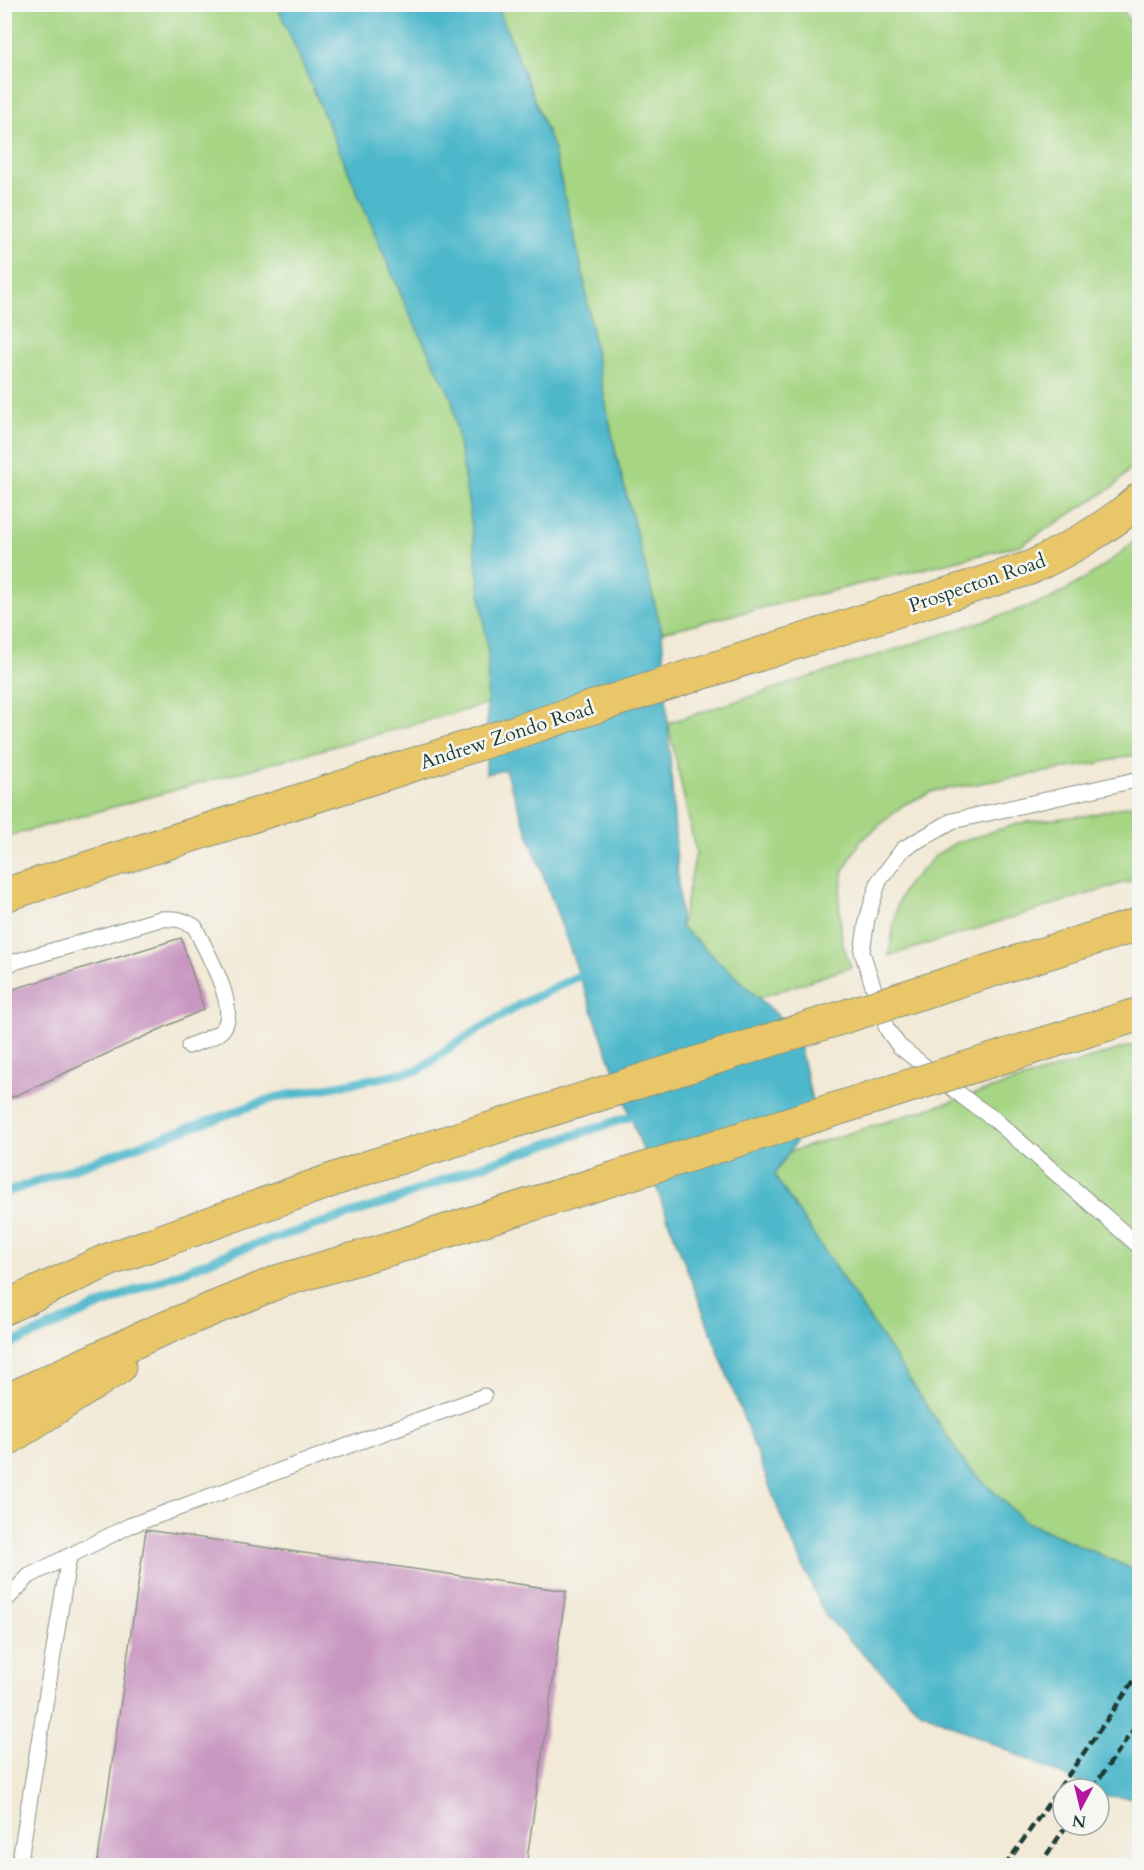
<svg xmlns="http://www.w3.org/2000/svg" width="1144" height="1870" font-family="Cardo,serif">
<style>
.green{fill:#a6d584;stroke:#62895c;stroke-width:1.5}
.water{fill:#4eb8cb;stroke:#367a80;stroke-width:1.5}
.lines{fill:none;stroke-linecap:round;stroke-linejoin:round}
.stream{stroke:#4eb8cb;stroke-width:9}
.building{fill:#c996c1}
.lane-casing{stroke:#889385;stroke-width:17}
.primary-casing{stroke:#889385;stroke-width:35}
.highway-casing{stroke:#889385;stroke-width:35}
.lane{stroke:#fff;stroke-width:15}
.primary{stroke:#e9c769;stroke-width:33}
.highway{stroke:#e9c769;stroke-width:33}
.rail{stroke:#1f3d34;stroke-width:4.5;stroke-dasharray:9 4.5;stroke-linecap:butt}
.highway-bridge-casing{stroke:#889385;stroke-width:35;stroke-linecap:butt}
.highway-bridge{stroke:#e9c769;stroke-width:33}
.labels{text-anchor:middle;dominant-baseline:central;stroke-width:5;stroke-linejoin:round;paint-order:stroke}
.street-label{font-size:20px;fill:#1f3d34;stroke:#f6f6f2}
</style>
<rect width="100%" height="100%" fill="#f6f6f2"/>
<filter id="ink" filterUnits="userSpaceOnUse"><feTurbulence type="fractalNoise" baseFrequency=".0167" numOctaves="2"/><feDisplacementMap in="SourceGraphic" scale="12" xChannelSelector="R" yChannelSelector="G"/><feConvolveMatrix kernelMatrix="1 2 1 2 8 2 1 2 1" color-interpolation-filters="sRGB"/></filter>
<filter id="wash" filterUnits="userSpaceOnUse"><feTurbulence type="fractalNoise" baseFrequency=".008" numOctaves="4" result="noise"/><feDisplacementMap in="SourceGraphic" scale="24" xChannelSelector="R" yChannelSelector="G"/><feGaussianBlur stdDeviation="1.35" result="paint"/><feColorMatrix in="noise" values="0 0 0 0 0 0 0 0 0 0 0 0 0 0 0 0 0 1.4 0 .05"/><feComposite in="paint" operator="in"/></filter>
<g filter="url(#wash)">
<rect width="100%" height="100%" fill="#f2e9d6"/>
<!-- green -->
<g class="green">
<polygon points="5,5 277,5 409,313 452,399 471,520 494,702 5,837"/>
<polygon points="497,5 1120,5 1140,39 1139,458 1115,486 1021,545 662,632 617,459 595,351 583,274 553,147"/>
<path d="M1139,537V754L1094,764L934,791L903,805L860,842L844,870L839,901L842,942L851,967L759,998L681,927L696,853L668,723L1048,600C1081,582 1112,563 1139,537Z"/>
<polygon points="1139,803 1139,878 889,956 897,905 906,886 936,855 955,843 1020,823 1090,815"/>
<polygon points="1139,1043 1139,1572 1024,1521 966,1465 774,1175 789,1152"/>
</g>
<!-- water -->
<polygon class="water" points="277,5 497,5 553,147 583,274 595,351 617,459 662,632 681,927 796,1032 815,1113 774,1175 966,1465 1024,1521 1139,1572 1139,1798 1106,1796 1099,1792 1099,1789 1092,1789 919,1710 825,1615 782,1519 669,1222 505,770 486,774 488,653 471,520 452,399 409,313"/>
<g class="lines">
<!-- stream -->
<g class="stream">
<polyline points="4,1193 274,1098 419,1070 455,1044 521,1004 589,971"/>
<polyline points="4,1347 131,1292 235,1251 391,1201 469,1170 641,1113"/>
</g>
</g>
<g id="blocks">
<!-- building -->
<g class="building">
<polygon points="181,938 204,1009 4,1101 4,992"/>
<polygon points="146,1530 566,1591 526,1866 97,1866"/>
</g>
</g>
</g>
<g filter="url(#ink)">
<use href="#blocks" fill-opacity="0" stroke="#889385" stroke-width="1.5"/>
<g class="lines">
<defs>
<g id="lane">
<polyline points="1140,779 952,821 903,849 879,881 867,919 862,952 887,1029 899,1046 971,1103 994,1119 1140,1247"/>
<path d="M4,965L160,919C175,918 183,919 195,927C205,950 240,1007 223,1029C215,1038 200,1041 189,1046"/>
<polyline points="4,1602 29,1576 129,1526 484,1396"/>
<polyline points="19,1866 69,1556"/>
</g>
<path id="primary" d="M4,895L1030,568C1069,549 1106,529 1140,499"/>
<g id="highway">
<polyline points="1011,964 1140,924"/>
<polyline points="1050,1042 1140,1014"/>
<polyline points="4,1308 108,1260 366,1168"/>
<polyline points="4,1402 151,1334 280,1281 389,1249"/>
<polyline points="4,1441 119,1367"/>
</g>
</defs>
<!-- lane casing -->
<use href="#lane" class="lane-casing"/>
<!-- primary casing -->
<use href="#primary" class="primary-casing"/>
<!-- highway casing -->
<use href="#highway" class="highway-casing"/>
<!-- lane -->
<use href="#lane" class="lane"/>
<!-- primary -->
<use href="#primary" class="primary"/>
<!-- highway -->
<use href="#highway" class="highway"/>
<!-- rail -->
<g class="rail">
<polyline points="1092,1789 1140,1720"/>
<polyline points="1005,1866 1140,1672"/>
<polyline points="1039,1866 1067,1825"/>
</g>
<defs>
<g id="highway-bridge">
<polyline points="366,1168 1011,964"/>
<polyline points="389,1249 1050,1042"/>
</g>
</defs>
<!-- highway-bridge casing -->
<use href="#highway-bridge" class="highway-bridge-casing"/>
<!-- highway-bridge -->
<use href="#highway-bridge" class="highway-bridge"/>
</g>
</g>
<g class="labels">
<!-- street labels -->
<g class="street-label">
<text transform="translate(977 583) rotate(-19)">Prospecton Road</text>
<text transform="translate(507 735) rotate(-18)">Andrew Zondo Road</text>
</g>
</g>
<!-- margin -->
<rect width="1144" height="1870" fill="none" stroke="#f6f6f2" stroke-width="24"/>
<!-- north arrow -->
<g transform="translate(1081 1807) rotate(187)"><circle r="28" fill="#f6f6f2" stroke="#a0aca6" stroke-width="1.5"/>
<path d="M0-4.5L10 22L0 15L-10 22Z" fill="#b5179e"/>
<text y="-9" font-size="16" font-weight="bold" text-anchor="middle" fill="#1f3d34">N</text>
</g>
</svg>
